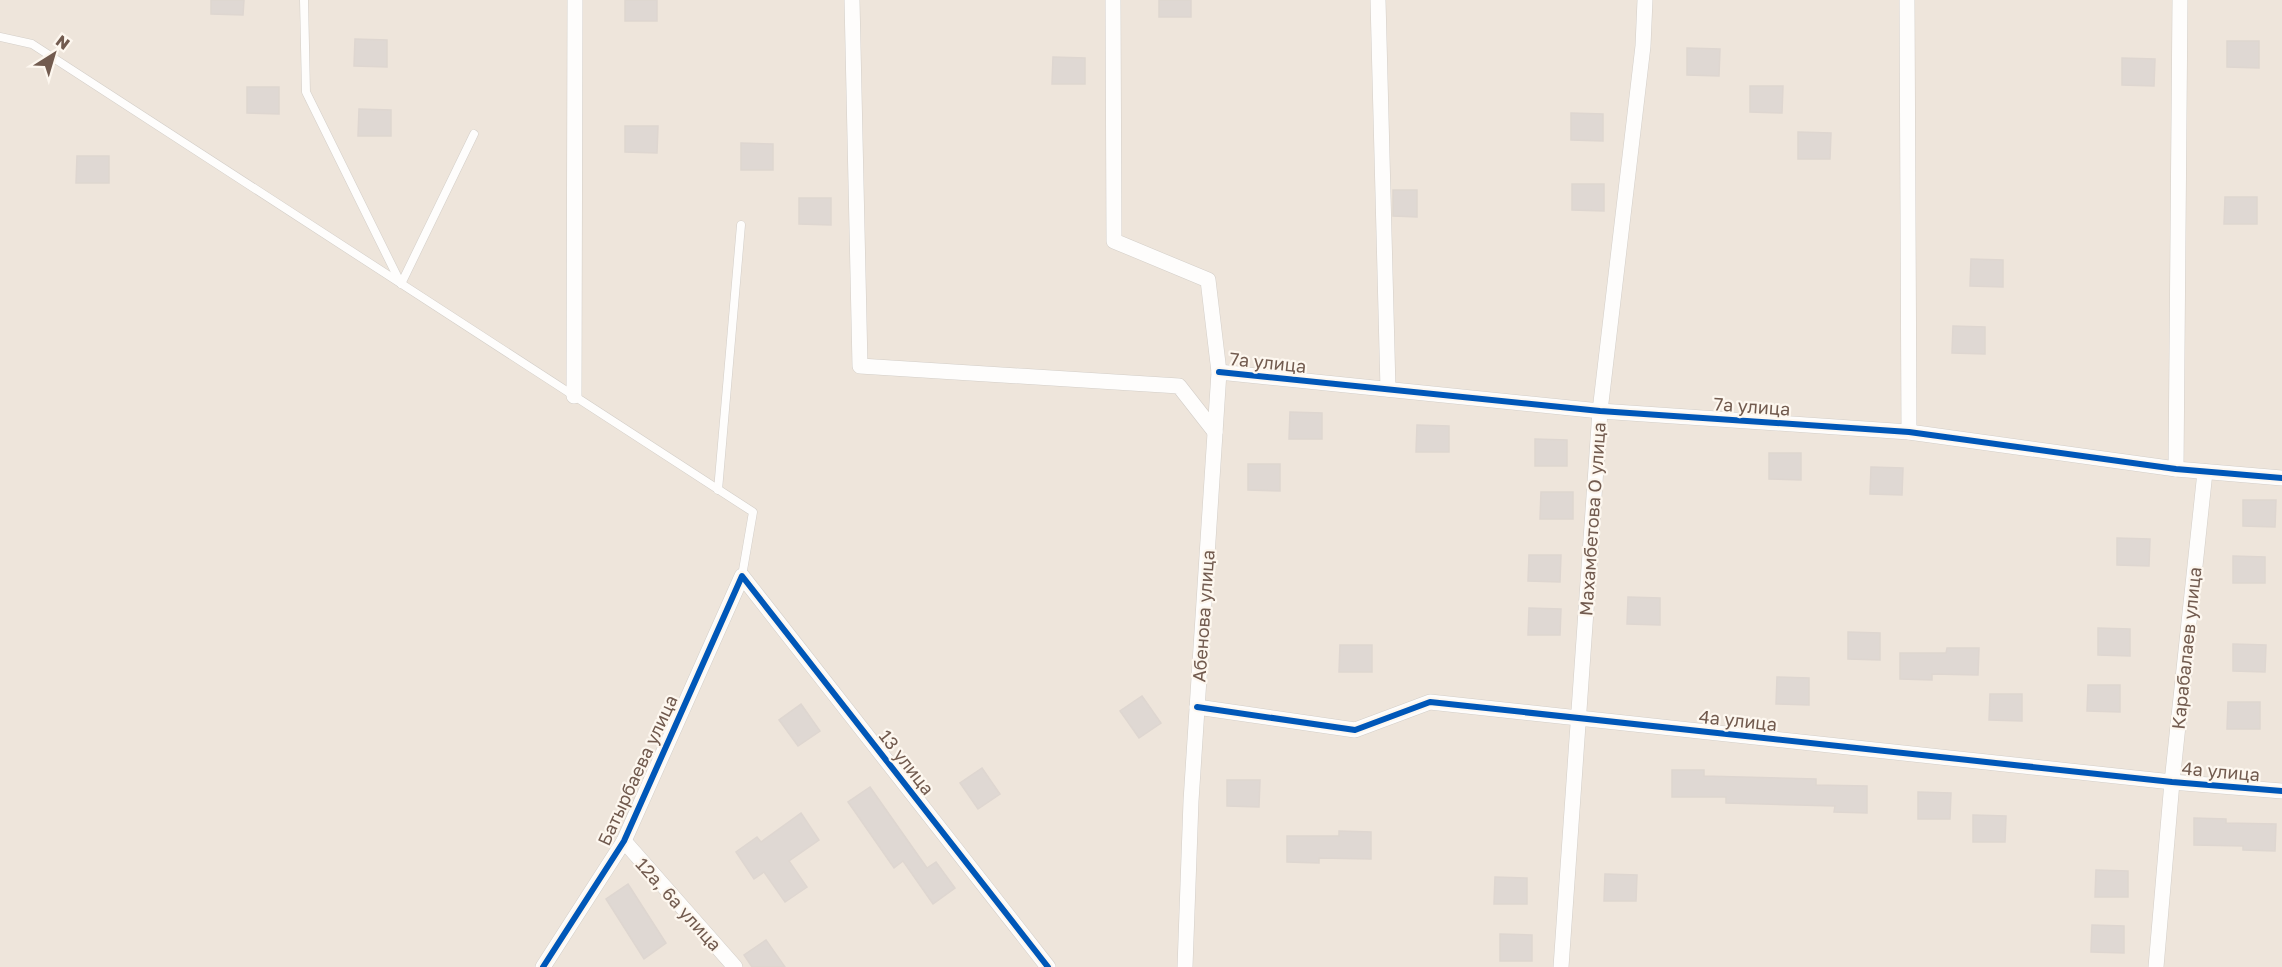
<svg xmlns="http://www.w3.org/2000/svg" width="2282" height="967" font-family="'Golos Text',sans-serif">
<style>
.residential{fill:#eee5db}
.building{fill:#dfd8d3;stroke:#ded6d0;stroke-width:1.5}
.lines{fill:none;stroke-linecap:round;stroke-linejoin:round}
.lane-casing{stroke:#d3cec8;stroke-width:9}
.street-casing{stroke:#d3cec8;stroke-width:16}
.lane{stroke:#fefdfc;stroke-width:8}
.street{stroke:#fefdfc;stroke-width:15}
.cycleway-casing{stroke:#fdf7ef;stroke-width:10}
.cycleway{stroke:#0057b8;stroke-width:6}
.labels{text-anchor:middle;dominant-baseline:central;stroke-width:4.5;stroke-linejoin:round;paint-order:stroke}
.street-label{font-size:18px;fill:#725b4f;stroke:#fdf7ef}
</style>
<rect width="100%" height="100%" fill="#f6f2ed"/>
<!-- residential -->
<rect class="residential" x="0" y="0" width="2282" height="967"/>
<!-- building -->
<g class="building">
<polygon points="211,0 244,0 243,15 211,14"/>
<rect x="625" y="0" width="32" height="21"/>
<rect x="1159" y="0" width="32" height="17"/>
<polygon points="355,39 387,40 387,67 354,66"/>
<polygon points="2227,41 2259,41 2259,68 2227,67"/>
<polygon points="1687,48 1720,49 1719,76 1687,75"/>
<polygon points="1053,57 1085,58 1085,84 1052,84"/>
<polygon points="2122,58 2155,59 2154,86 2122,85"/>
<polygon points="1750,86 1783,86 1782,113 1750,112"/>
<polygon points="247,87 279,87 279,114 247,113"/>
<polygon points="359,109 391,110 391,136 358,136"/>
<polygon points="1571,113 1603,114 1603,141 1571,140"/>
<polygon points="625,126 658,126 657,153 625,152"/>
<polygon points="1798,132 1831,133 1830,159 1798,159"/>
<polygon points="741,143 773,144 773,170 741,170"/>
<polygon points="77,156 109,156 109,183 76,183"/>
<polygon points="1572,184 1604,184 1604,211 1572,210"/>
<polygon points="1393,190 1417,190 1417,217 1393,216"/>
<polygon points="2225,197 2257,197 2257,224 2224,224"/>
<polygon points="799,198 831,198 831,225 799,224"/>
<polygon points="1971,259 2003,260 2003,287 1970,286"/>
<polygon points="1953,326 1985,327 1985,354 1952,353"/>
<polygon points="1290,412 1322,413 1322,439 1289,439"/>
<polygon points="1417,425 1449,426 1449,452 1416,452"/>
<polygon points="1535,439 1567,440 1567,466 1535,466"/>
<polygon points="1769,453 1801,453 1801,480 1769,479"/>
<polygon points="1248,464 1280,464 1280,491 1248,490"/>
<polygon points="1871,467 1903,468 1902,495 1870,494"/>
<polygon points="1541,492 1573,492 1573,519 1540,519"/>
<polygon points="2243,500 2276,500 2275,527 2243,526"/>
<polygon points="2117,538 2150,539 2149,566 2117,565"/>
<polygon points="1529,555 1561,555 1560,582 1528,581"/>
<polygon points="2233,556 2265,557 2265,583 2233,583"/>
<polygon points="1628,597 1660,598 1660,625 1627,624"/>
<polygon points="1529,608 1561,609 1560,635 1528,635"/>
<polygon points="2098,628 2130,629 2130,656 2098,655"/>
<polygon points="1848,632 1880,633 1880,660 1848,659"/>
<polygon points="2233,644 2266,645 2265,672 2233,671"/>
<polygon points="1340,645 1372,645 1372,672 1339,672"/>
<polygon points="1947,648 1979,648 1978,675 1932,674 1932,680 1900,679 1900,653 1946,653"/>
<polygon points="1777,677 1809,678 1809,705 1776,704"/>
<polygon points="2088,685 2120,685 2120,712 2087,711"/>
<polygon points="1990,694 2022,694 2022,721 1989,720"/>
<polygon points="1142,696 1161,723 1139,738 1120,711"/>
<polygon points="2228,702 2260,702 2260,729 2227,729"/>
<polygon points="801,704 820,731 798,746 779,720"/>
<polygon points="982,768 1000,794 978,809 960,783"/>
<polygon points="1672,770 1704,770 1704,776 1816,779 1816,785 1867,786 1867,813 1834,812 1835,806 1726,803 1726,797 1672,797"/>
<polygon points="1227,780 1260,780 1259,807 1227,806"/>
<polygon points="870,787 927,868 936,862 955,888 933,904 903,861 894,868 848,802"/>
<polygon points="1918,792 1951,793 1950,819 1918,819"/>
<polygon points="801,813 819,840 789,861 807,887 785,902 764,872 754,879 736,852 757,837 761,842"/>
<polygon points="1973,815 2006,816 2005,842 1973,842"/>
<polygon points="2194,818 2226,819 2226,823 2276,824 2275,851 2243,850 2243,846 2194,845"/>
<polygon points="1339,831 1371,832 1371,859 1319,858 1319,863 1287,862 1287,836 1339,836"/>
<polygon points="2096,870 2128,871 2128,897 2095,897"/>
<polygon points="1605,874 1637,875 1636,901 1604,901"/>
<polygon points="1495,877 1527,878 1527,904 1494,904"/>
<polygon points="628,884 666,943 644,959 606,899"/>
<polygon points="2092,925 2124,926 2124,953 2091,952"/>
<polygon points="1500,934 1532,935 1532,961 1500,961"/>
<polygon points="766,940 785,967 752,967 744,955"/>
</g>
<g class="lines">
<defs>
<g id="lane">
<polyline points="304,0 306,92 401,284 474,134"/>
<polyline points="0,37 32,44 753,512 742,576"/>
<polyline points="718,490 741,225"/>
</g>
<g id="street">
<polyline points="852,0 860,366 1179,386 1215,432"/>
<polyline points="1113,0 1114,241 1208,280 1219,372 1191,801 1185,967"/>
<polyline points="1378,0 1388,389"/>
<polyline points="1907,0 1909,432"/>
<polyline points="1219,372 1600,411 1909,432 2176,469 2282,478"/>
<polyline points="574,396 575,0"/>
<polyline points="2176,469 2180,0"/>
<polyline points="1197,707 1355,730 1430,702 2172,782 2282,791"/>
<polyline points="624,841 735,967"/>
<polyline points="543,967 624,841 742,576 1048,967"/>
<polyline points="1561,967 1600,411 1643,46 1645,0"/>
<polyline points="2156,967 2172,782 2205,472"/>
</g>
</defs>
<!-- lane casing -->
<use href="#lane" class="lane-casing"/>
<!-- street casing -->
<use href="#street" class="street-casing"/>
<!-- lane -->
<use href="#lane" class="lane"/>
<!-- street -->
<use href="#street" class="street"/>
<defs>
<g id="cycleway">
<polyline points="1219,372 1600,411 1909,432 2176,469 2282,478"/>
<polyline points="1197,707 1355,730 1430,702 2172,782 2282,791"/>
<polyline points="543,967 624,841 742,576 1048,967"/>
</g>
</defs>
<!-- cycleway casing -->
<use href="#cycleway" class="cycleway-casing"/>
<!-- cycleway -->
<use href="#cycleway" class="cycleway"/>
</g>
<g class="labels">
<!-- street labels -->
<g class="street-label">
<text transform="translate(1268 362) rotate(6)">7а улица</text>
<text transform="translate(1752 406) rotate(4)">7а улица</text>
<text transform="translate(1592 519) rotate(-86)">Махамбетова О улица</text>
<text transform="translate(1203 616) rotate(-86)">Абенова улица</text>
<text transform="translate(2186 648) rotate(-84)">Карабалаев улица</text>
<text transform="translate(1738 720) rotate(6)">4а улица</text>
<text transform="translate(907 762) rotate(52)">13 улица</text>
<text transform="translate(637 770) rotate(-65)">Батырбаева улица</text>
<text transform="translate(2221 771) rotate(5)">4а улица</text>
<text transform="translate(679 904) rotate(48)">12а, 6а улица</text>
</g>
</g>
<!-- north arrow -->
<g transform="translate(54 54) rotate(37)" stroke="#fdf7ef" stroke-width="4.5" paint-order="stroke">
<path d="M0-4.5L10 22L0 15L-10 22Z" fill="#725b4f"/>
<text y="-9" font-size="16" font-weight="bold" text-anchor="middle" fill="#725b4f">N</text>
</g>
</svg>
